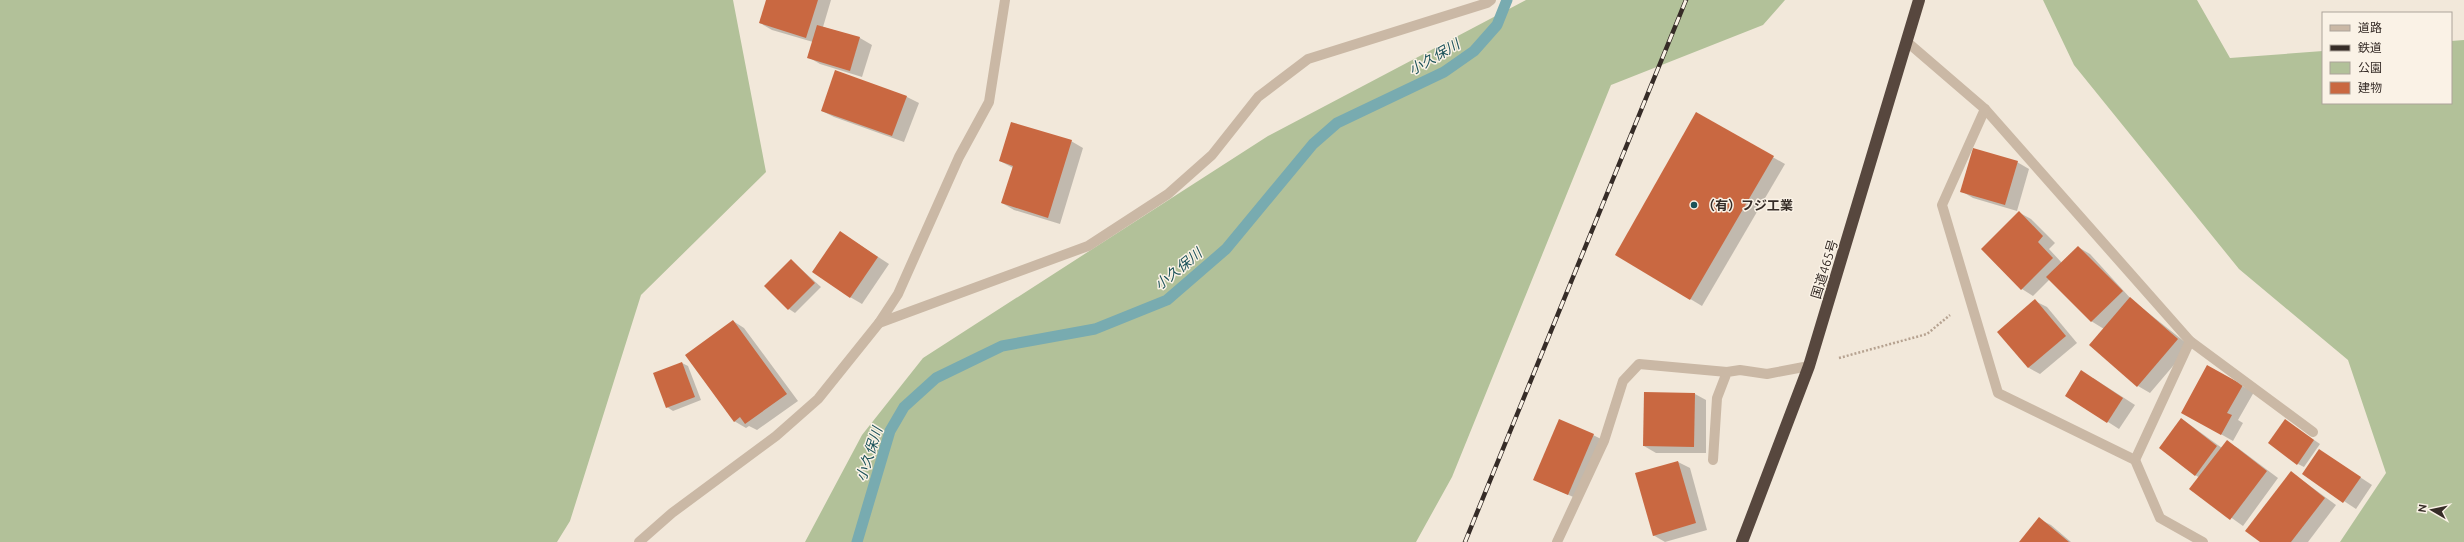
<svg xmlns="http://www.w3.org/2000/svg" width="2464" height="542" font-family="Ubuntu,'Noto Sans JP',sans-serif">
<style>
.green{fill:#b2c199}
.shadow{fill:#0003}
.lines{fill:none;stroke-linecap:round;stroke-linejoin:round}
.stream{stroke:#78abb0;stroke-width:11}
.building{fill:#c96841}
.path{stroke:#b6a290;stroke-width:2.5;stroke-dasharray:2 2;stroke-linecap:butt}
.minor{stroke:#cab8a5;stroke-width:10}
.highway{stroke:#57473e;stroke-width:12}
.rail-casing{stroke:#362c27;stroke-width:4.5}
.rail{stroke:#faf2e6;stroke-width:3;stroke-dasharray:9;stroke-linecap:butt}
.poi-dot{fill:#1b5259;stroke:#faf2e6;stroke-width:1.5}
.labels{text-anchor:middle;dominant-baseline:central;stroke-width:3;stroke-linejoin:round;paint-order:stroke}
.poi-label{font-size:13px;font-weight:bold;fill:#362c27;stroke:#faf2e6;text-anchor:start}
.street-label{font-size:13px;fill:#362c27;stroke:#faf2e6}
.water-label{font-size:14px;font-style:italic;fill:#1b5259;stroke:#faf2e6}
</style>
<rect width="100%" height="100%" fill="#f2e8da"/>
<!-- green -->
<g class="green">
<polygon points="0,0 733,0 766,172 641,295 570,521 557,542 0,542"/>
<polygon points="1526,0 1785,0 1763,25 1611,85 1452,477 1416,542 805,542 862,435 923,358 1268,136"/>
<polygon points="2043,0 2197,0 2230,58 2323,51 2323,103 2451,103 2451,41 2464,40 2464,542 2340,542 2386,473 2348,360 2239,269 2074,65"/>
</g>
<!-- shadow -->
<g class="shadow">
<polygon points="767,0 831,0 823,27 860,38 872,45 862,77 820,64 808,57 813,42 772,30 760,23"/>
<polygon points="836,72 907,97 919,103 904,142 834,117 822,111"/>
<polygon points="1696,114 1785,164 1702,306 1617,255"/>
<polygon points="1071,141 1083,148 1060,224 1014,210 1002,203 1013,168 1000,161"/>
<polygon points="2017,162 2029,169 2017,211 1973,198 1961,191"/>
<polygon points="2020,213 2031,219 2055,243 2049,249 2062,263 2078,247 2090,254 2132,300 2190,346 2150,393 2138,386 2090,345 2104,329 2091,321 2050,279 2033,296 2022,289"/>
<polygon points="840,232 889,264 862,304 850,297"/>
<polygon points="791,260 821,287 795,313 789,309"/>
<polygon points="2035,301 2047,307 2077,343 2040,374 2029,368 1999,332"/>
<polygon points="733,321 744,328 798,401 757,430 749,426 746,428 734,421"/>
<polygon points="682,363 688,366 701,400 673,411 667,407"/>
<polygon points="2093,378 2135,405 2119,429 2066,395"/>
<polygon points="2242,386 2254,392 2238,420 2243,423 2233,441 2194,419"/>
<polygon points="1695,394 1706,400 1706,453 1656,453 1644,446"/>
<polygon points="2182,419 2222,448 2227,442 2238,448 2278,478 2243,526 2191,489 2200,478 2195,475"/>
<polygon points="2285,420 2320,444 2304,467 2298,464"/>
<polygon points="1593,435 1605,441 1580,500 1535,480"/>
<polygon points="2319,450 2372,485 2356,509 2303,474"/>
<polygon points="1678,462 1690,468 1707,530 1665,542 1653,535"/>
<polygon points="2291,472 2336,505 2308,542 2261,542"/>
<polygon points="2039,519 2051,525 2071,542 2020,542"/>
</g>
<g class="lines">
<!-- stream -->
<polyline class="stream" points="857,542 890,431 904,407 936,378 1002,346 1095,329 1167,300 1226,249 1313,144 1337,123 1444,72 1474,51 1497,25 1507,0"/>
</g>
<!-- building -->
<g class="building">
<polygon points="766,0 818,0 806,38 759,23"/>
<polygon points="817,25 860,37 850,71 807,58"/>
<polygon points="835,70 907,96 892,136 821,111"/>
<polygon points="1696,112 1774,156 1690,300 1615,255"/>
<polygon points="1011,122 1072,140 1048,218 1001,203 1013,166 999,161"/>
<polygon points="1973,148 2018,161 2005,205 1960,192"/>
<polygon points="2019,211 2043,236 2038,242 2053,258 2021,290 1981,249"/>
<polygon points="840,231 878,257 850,298 812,272"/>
<polygon points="2078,246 2123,291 2091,322 2046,277"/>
<polygon points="791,259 815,283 788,310 764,286"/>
<polygon points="2130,297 2178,339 2137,387 2089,345"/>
<polygon points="2035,299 2066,336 2028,368 1997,332"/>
<polygon points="733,320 787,394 745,424 740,417 734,422 685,355"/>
<polygon points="682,362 695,397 666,408 653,373"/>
<polygon points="2207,365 2243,385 2227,413 2232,415 2221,435 2181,413"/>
<polygon points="2081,370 2123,398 2107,423 2065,396"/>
<polygon points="1644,392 1695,393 1694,447 1643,446"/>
<polygon points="2181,418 2217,446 2195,476 2159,448"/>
<polygon points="1559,419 1594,434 1568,495 1533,480"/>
<polygon points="2285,419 2314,440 2297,465 2268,443"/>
<polygon points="2227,440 2267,471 2230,520 2189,489"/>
<polygon points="2319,449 2361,477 2343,503 2302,474"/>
<polygon points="1678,461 1696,523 1653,536 1635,473"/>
<polygon points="2291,471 2325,498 2291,542 2260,542 2245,531"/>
<polygon points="2039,517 2069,542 2019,542"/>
</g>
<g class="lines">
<!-- path -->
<polyline class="path" points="1839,358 1927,334 1950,315"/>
<!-- minor -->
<g class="minor">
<polyline points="1906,41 1985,109 2190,341 2313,432"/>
<polyline points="1985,109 1942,205 1998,393 2135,460 2160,518 2203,542"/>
<polyline points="879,323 1088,246 1168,194 1212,155 1258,97 1308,59 1487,3 1491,0"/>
<polyline points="1713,460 1717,398 1727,372 1740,370 1767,374 1809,366"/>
<polyline points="2135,460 2190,341"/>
<polyline points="639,542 672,513 776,436 818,399 879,323 898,294 959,157 989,102 1005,0"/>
<polyline points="1557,542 1604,441 1623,381 1639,364 1727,372"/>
</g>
<!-- highway -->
<polyline class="highway" points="1742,542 1809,366 1919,0"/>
<defs>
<polyline id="rail" points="1465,542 1686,0"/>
</defs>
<!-- rail casing -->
<use href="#rail" class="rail-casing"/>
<!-- rail -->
<use href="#rail" class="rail"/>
</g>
<!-- markers -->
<circle class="poi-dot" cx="1694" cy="205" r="4"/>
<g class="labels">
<!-- poi labels -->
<g class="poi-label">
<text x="1702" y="205">（有）フジ工業</text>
</g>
<!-- street labels -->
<g class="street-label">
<text transform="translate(1824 269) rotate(-73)">国道465号</text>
</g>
<!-- water labels -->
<g class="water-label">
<text transform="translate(1434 57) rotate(-30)">小久保川</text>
<text transform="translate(1178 269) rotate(-39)">小久保川</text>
<text transform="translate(869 454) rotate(-72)">小久保川</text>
</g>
</g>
<!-- legend -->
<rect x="2322" y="12" width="130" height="92" fill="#faf2e6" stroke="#aca39a"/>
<rect x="2330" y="25" width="20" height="6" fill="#cab8a5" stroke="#aca39a"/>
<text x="2358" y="32" font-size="12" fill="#362c27">道路</text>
<rect x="2330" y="45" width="20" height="6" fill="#362c27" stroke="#aca39a"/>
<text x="2358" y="52" font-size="12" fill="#362c27">鉄道</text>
<rect x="2330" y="62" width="20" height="12" fill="#b2c199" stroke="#aca39a"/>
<text x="2358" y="72" font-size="12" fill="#362c27">公園</text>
<rect x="2330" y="82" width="20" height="12" fill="#c96841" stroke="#aca39a"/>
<text x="2358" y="92" font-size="12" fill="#362c27">建物</text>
<!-- north arrow -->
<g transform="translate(2432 510) rotate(279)" stroke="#faf2e6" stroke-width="3" paint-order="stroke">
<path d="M0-3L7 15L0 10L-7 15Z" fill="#362c27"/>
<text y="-6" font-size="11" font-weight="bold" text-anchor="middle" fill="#362c27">N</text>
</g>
</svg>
